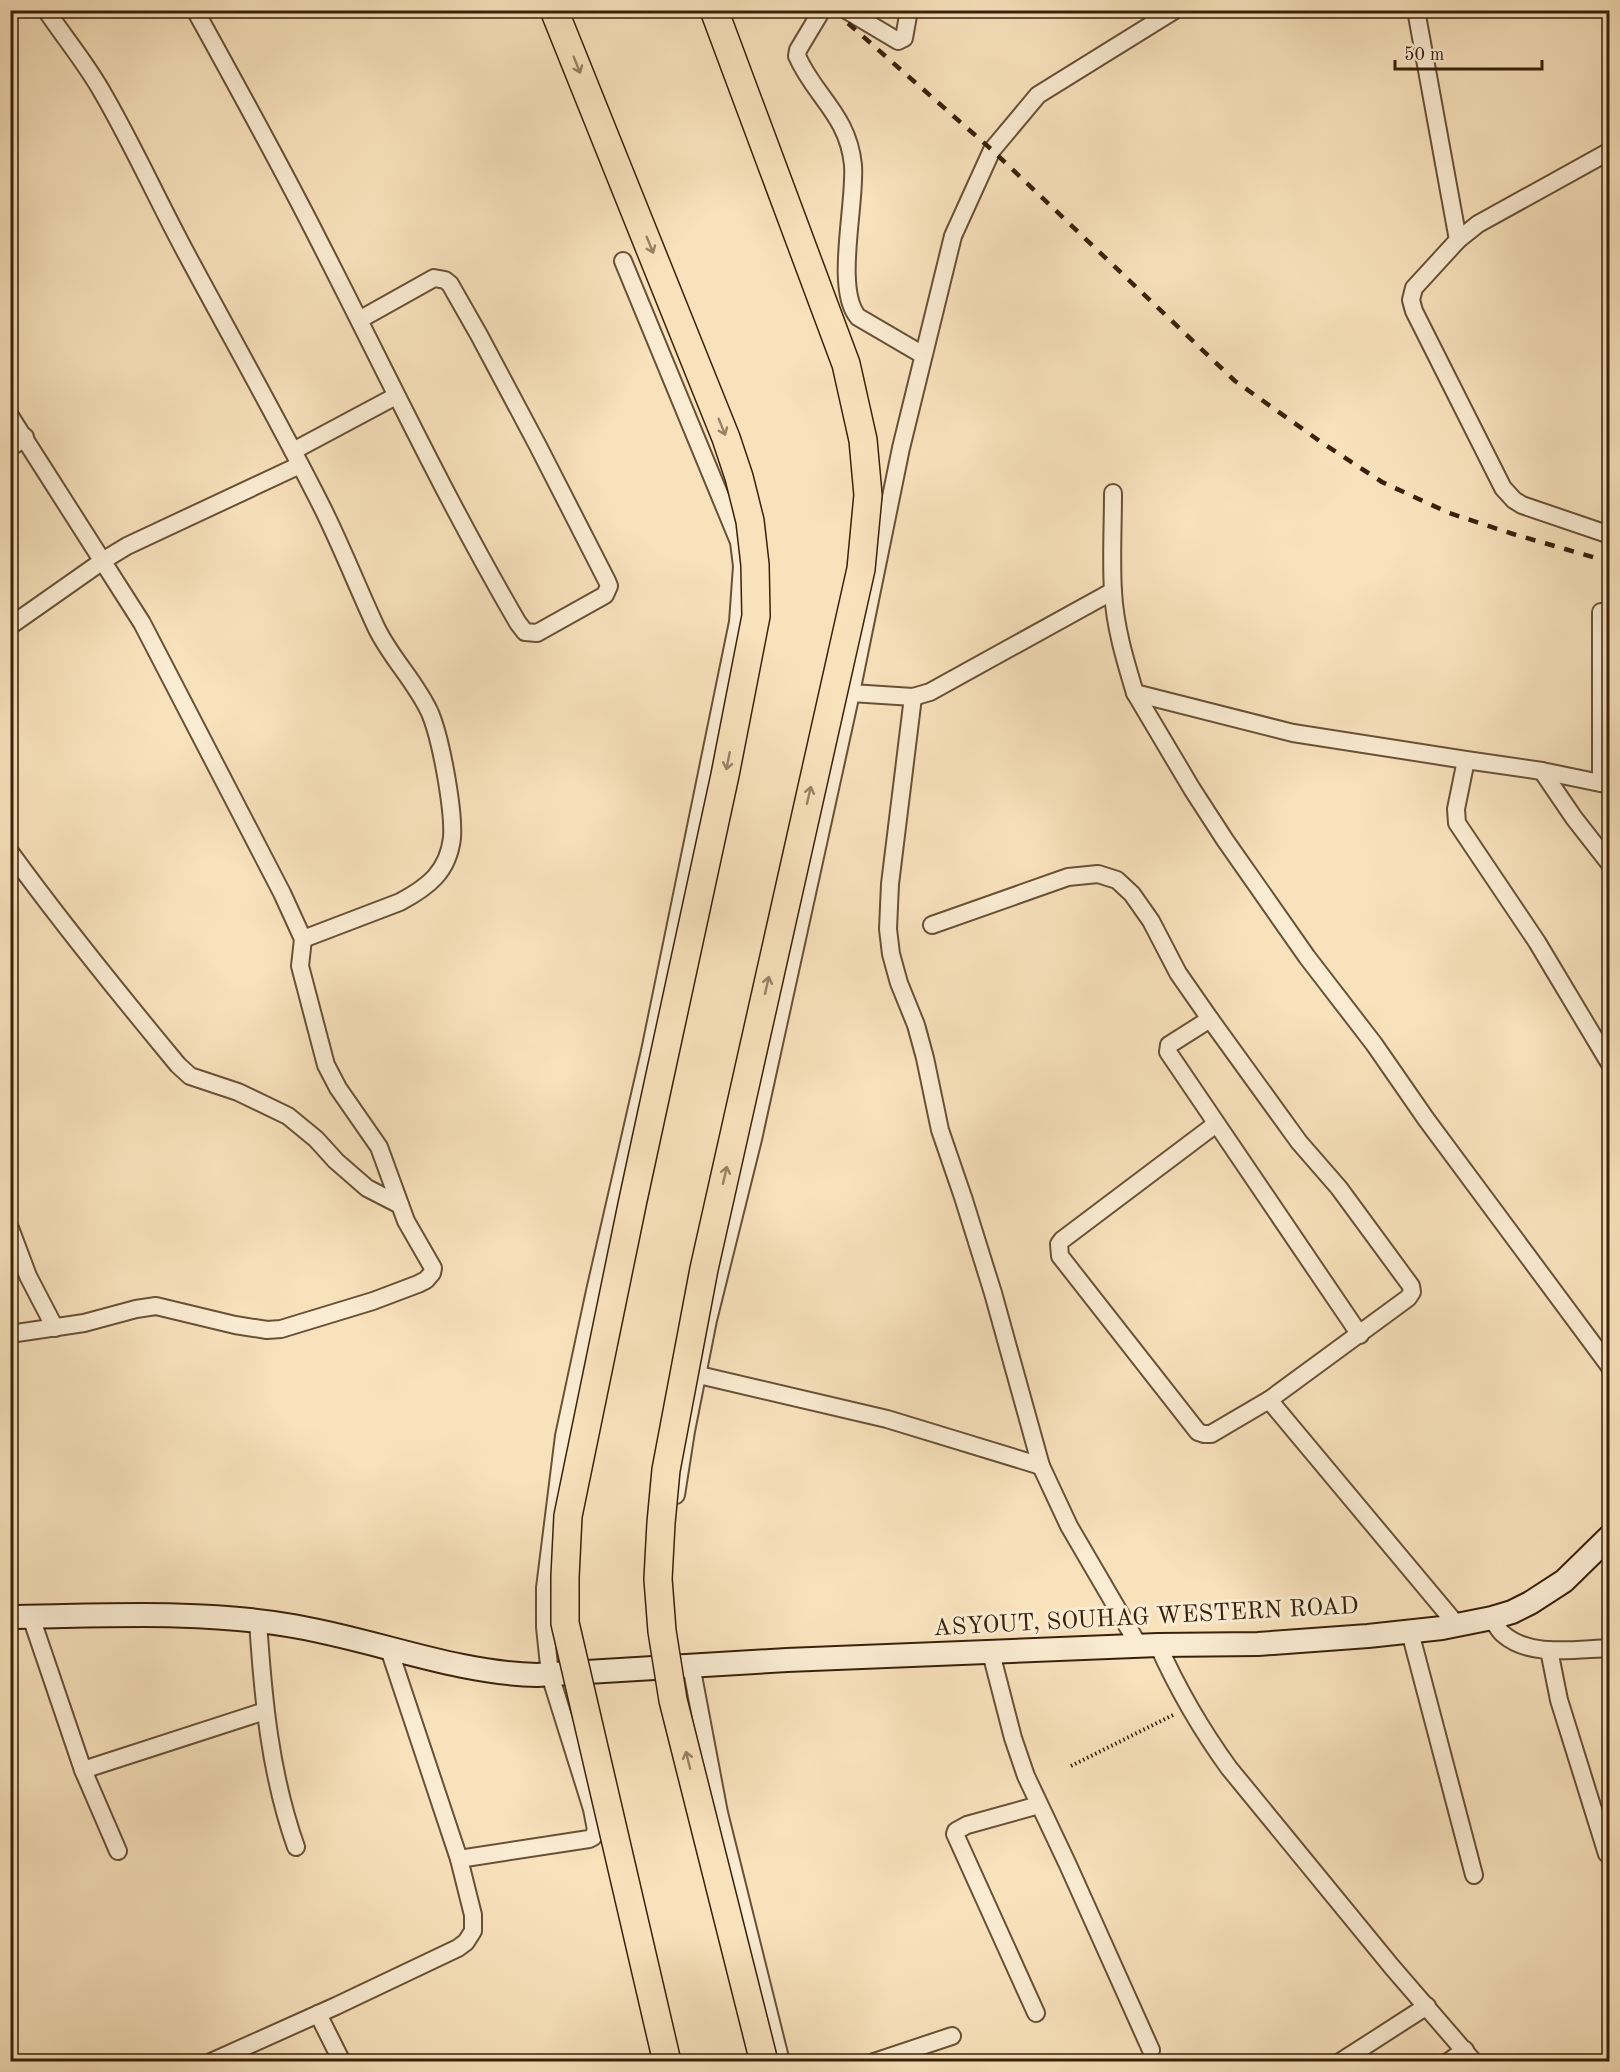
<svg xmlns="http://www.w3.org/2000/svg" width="1620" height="2072" font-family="'Old Standard TT',serif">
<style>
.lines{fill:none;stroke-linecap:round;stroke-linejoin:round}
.minor-casing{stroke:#695137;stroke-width:20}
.secondary-casing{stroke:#39210b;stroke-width:26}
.path{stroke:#39210b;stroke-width:4;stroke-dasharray:1.5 3;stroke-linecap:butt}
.minor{stroke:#faecd3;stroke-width:16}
.secondary{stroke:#faecd3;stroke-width:22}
.rail{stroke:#39210b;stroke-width:4.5;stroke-dasharray:10 10;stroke-linecap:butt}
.trunk-bridge-casing{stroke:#39210b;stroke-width:30;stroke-linecap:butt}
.trunk-bridge{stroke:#f8e2bc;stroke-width:27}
.oneway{stroke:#988264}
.labels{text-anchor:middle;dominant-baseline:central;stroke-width:6;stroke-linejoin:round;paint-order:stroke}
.street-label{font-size:24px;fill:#39210b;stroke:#faecd3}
</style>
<rect width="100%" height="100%" fill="#f8e2bc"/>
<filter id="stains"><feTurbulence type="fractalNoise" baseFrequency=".00333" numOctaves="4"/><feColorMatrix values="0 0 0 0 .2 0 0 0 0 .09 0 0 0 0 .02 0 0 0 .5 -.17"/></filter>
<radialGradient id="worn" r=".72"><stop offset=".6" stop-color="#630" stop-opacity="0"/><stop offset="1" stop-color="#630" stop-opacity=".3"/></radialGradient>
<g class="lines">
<defs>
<g id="minor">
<path d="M46,10C64,37 85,62 101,90C132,143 157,199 186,253C231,337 278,420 321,505C341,545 357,586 376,627C390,657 416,682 430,713C441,739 454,810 452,838C448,872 428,887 400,902L303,939"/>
<path d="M195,10C237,86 279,162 318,239C384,368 445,498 518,623L525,632L537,633L605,595L609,586L607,581L538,446L479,335L450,284L445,280L434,278L359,320"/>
<path d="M822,10L798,50L797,56C815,97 848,115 853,165C856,204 834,289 858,317L923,355"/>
<polyline points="846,10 898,41 904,38 909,10"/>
<polyline points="1416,10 1458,240"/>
<polyline points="1610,151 1478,224 1458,240 1414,288 1411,300 1414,311 1503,488 1514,500 1522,505 1610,535"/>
<polyline points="10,416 142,623 282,893 303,939 300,966 326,1065 338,1088 379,1147 406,1221 433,1268 432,1273 426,1280 418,1284 373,1301 281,1329 267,1330 235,1325 156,1306 136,1309 84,1323 10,1334"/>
<polyline points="10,448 25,437"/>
<polyline points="293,451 396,396"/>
<path d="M1113,493C1113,526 1111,560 1113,592C1115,627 1125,660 1135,693L1293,733L1466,760L1542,771L1610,785"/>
<polyline points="1113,591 930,692 913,697 851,693 901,448 953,236 992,150 1038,95 1175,10"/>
<polyline points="1601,612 1601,783"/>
<polyline points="10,626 104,560 127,546 300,465"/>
<polyline points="1135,693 1192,789 1225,840 1307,957 1374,1044 1426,1119 1610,1367"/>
<polyline points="913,697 890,884 888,929 891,954 899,983 916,1025 925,1058 940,1130 963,1197 993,1293 1041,1466 1069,1526 1139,1646"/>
<polyline points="1466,760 1456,809 1457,823 1537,942 1610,1064"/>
<polyline points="1542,771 1574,818 1610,864"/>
<path d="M10,852C63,925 120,995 178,1065L190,1076L238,1092L288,1116L316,1139L336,1161L367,1188L400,1205"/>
<polyline points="932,925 1068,877 1098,874 1117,880 1132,894 1151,921 1178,973 1210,1019 1299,1142 1339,1188 1411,1286 1412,1292 1408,1298 1269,1400 1211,1434 1204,1434 1198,1432 1060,1256 1059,1244 1062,1240 1216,1124"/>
<polyline points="1210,1019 1169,1045 1168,1052 1360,1335"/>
<polyline points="10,1228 28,1276 55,1328"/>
<polyline points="699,1375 887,1419 1041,1466"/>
<polyline points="1269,1400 1457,1625"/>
<polyline points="676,1495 686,1431 708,1320 753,1139 851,693"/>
<polyline points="31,1617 83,1770 118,1851"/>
<path d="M1492,1618C1495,1623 1498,1630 1503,1634C1530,1658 1576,1649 1610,1648"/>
<path d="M258,1621C263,1698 270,1774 296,1847"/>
<polyline points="1410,1632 1474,1875"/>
<path d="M1158,1645C1178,1690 1200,1728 1229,1768L1392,1967L1474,2062"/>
<polyline points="1549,1650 1559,1700 1607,1854"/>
<polyline points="991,1653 1013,1738 1026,1776 1068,1865 1151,2050"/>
<polyline points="691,1665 719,1813 781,2062"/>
<polyline points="83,1770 265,1711"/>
<polyline points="459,1859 589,1839 593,1837 596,1830 592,1809 550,1675 545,1627 545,1588 564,1436 595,1291 650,1051 738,622 742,566 739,542 623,261"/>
<polyline points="1036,2013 955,1834 956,1831 967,1825 1039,1805"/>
<polyline points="318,2014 342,2062"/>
<polyline points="211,2062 336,2006 458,1948 466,1942 473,1931 473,1915 459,1859 389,1649"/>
<polyline points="874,2062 952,2036"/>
<polyline points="1340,2062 1427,2006"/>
<polyline points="1448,2062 1465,2050"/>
</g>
<path id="secondary" d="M10,1617C103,1616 196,1610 287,1625C371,1638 452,1673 537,1675L787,1660L1158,1645L1258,1644L1368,1636L1442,1628L1492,1618L1512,1612L1530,1603L1564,1581L1610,1536"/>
</defs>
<!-- minor casing -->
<use href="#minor" class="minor-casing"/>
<!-- secondary casing -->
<use href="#secondary" class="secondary-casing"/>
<!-- path -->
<polyline class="path" points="1071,1766 1175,1714"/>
<!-- minor -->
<use href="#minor" class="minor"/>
<!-- secondary -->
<use href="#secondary" class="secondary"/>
<!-- rail -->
<polyline class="rail" points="833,10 992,150 1235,381 1321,442 1382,482 1449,513 1513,534 1610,562"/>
<defs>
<g id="trunk-bridge">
<polyline points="554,10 726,438 739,477 750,521 755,565 756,616 725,775 633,1200 568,1516 565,1577 565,1623 667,2062"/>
<polyline points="714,10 846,364 863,440 868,495 861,569 704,1269 666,1470 661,1523 658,1579 662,1631 673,1700 764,2062"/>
</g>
</defs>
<!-- trunk-bridge casing -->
<use href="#trunk-bridge" class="trunk-bridge-casing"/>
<!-- trunk-bridge -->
<use href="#trunk-bridge" class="trunk-bridge"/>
</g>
<!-- one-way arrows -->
<defs><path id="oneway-shaft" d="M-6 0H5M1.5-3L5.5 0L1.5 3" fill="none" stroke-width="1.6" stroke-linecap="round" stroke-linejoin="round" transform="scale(1.5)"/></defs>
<g class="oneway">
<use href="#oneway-shaft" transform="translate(577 65) rotate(68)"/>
<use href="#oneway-shaft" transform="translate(650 245) rotate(68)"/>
<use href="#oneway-shaft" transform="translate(722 427) rotate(68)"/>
<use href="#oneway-shaft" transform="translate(728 761) rotate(101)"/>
<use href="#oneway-shaft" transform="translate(809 795) rotate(-77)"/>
<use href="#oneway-shaft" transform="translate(767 985) rotate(-77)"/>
<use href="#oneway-shaft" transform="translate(725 1175) rotate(-77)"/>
<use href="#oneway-shaft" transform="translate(688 1760) rotate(-104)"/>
</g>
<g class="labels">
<!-- street labels -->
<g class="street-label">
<text transform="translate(1146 1618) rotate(-3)">ASYOUT, SOUHAG WESTERN ROAD</text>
</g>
</g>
<!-- margin -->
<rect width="1620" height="2072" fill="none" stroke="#f8e2bc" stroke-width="36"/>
<rect x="12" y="12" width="1596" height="2048" fill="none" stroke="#39210b" stroke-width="3"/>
<rect x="18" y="18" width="1584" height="2036" fill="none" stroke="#39210b" stroke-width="1.5"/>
<!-- scale -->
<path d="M1395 60v9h147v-9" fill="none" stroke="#39210b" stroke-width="3"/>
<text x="1404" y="60" font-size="18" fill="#39210b" stroke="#faecd3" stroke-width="4.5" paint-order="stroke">50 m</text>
<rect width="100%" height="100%" filter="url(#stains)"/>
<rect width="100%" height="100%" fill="url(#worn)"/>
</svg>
